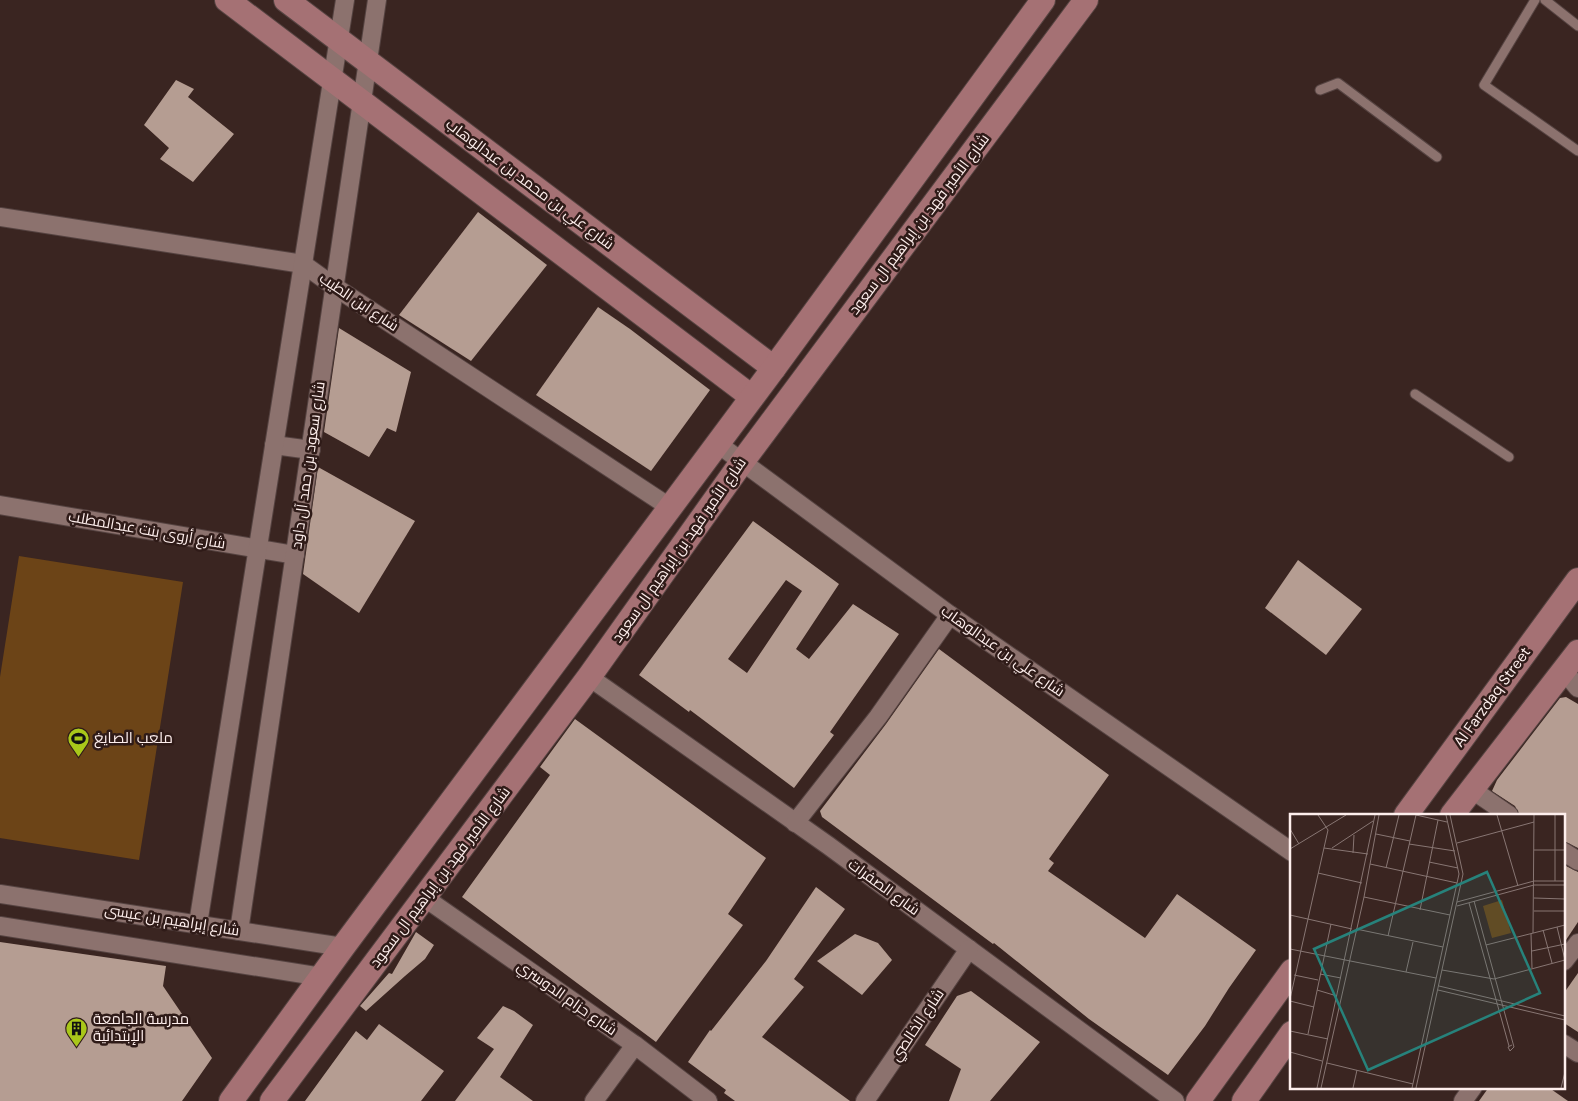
<svg xmlns="http://www.w3.org/2000/svg" width="1578" height="1101" font-family="'DM Sans',Cairo,sans-serif">
<style>
.green{fill:#6c4417}
.building{fill:#b59d92;fill-rule:evenodd}
.lines{fill:none;stroke-linecap:round;stroke-linejoin:round}
.lane-casing{stroke:#554341;stroke-width:11}
.street-casing{stroke:#554341;stroke-width:20}
.secondary-casing{stroke:#554341;stroke-width:26}
.lane{stroke:#8c726e;stroke-width:9}
.street{stroke:#8c726e;stroke-width:18}
.secondary{stroke:#a57174;stroke-width:24}
.labels{text-anchor:middle;dominant-baseline:central;stroke-width:5;stroke-linejoin:round;paint-order:stroke}
.street-label{font-size:15px;fill:#feefed;stroke:#2f1b18}
.poi-label{font-size:15px;fill:#feefed;stroke:#2f1b18;text-anchor:start}
.inset-road{fill:none;stroke:#887673;stroke-width:1}
.view{fill:#27827b;fill-opacity:0.15;stroke:#27827b;stroke-width:2.5}
.inset-edge{fill:none;stroke:#feefed;stroke-width:2.5}
</style>
<rect width="100%" height="100%" fill="#3a2521"/>
<!-- green -->
<polygon class="green" points="19,556 183,582 139,860 0,838 0,677"/>
<!-- building -->
<g class="building">
<polygon points="176,80 194,89 188,97 234,134 193,182 160,159 169,148 144,125"/>
<polygon points="478,212 547,265 471,361 399,315"/>
<polygon points="598,307 630,329 710,390 651,471 536,395"/>
<polygon points="339,328 411,372 396,432 387,428 369,457 324,432"/>
<polygon points="318,467 415,521 359,613 303,574"/>
<path d="M753,521L839,584L796,649L809,659L853,604L899,634L830,732L834,735L794,788L690,710L689,712L639,675ZM786,580L802,591L747,673L728,659Z"/>
<polygon points="1298,560 1362,609 1326,655 1265,608"/>
<polygon points="939,649 1109,775 1049,859 1054,863 1048,871 1145,938 1177,894 1256,950 1229,988 1205,1026 1168,1075 1089,1019 994,943 993,944 822,817 820,811 886,724"/>
<polygon points="1566,697 1578,704 1578,848 1564,841 1564,815 1519,815 1515,806 1492,791 1497,780 1560,698"/>
<polygon points="575,719 766,858 728,914 743,925 656,1042 462,897 550,775 540,767"/>
<polygon points="1564,865 1578,872 1578,922 1564,943"/>
<polygon points="816,887 845,909 794,979 804,987 762,1037 850,1101 735,1101 724,1093 726,1090 688,1062 710,1030 711,1031 766,961"/>
<polygon points="416,932 434,945 425,959 405,976 366,1011 360,1006 389,973 392,974"/>
<polygon points="855,934 878,943 892,960 862,995 817,961"/>
<polygon points="0,942 166,966 163,986 212,1058 182,1101 0,1101"/>
<polygon points="1578,973 1578,1032 1564,1023 1564,993"/>
<polygon points="971,991 1040,1042 990,1101 949,1101 961,1069 925,1045 957,996"/>
<polygon points="503,1006 514,1011 533,1025 500,1077 533,1101 455,1101 494,1049 477,1038"/>
<polygon points="379,1024 444,1071 421,1101 305,1101 356,1031 367,1040"/>
<polygon points="1489,1087 1548,1087 1568,1101 1479,1101"/>
</g>
<g class="lines">
<defs>
<g id="lane">
<polyline points="1535,0 1484,85 1578,151"/>
<polyline points="1545,0 1578,26"/>
<polyline points="1320,90 1338,83 1437,157"/>
<polyline points="1415,394 1509,457"/>
</g>
<g id="street">
<polyline points="0,217 303,264 335,287 671,508"/>
<polyline points="718,444 950,615 1292,852"/>
<polyline points="274,445 311,450"/>
<polyline points="0,505 295,555"/>
<polyline points="1564,671 1578,688"/>
<polyline points="589,677 829,846 1175,1101"/>
<polyline points="1471,789 1509,815"/>
<polyline points="795,823 878,717 950,615"/>
<polyline points="1564,852 1578,861"/>
<polyline points="0,894 343,947"/>
<polyline points="425,898 635,1045 708,1101"/>
<polyline points="198,924 345,0"/>
<polyline points="0,926 322,977"/>
<polyline points="239,931 377,0"/>
<polyline points="1564,961 1578,943"/>
<polyline points="1564,1044 1578,1053"/>
<polyline points="594,1101 635,1045"/>
<polyline points="865,1101 969,949"/>
<polyline points="1463,1101 1473,1087"/>
</g>
<g id="secondary">
<polyline points="227,0 752,397"/>
<polyline points="286,0 774,368"/>
<polyline points="1406,815 1578,580"/>
<polyline points="1452,815 1578,652"/>
<polyline points="231,1101 343,947 774,368 1043,0"/>
<polyline points="272,1101 589,677 742,462 1086,0"/>
<polyline points="1198,1101 1292,971"/>
<polyline points="1244,1101 1292,1033"/>
</g>
</defs>
<!-- lane casing -->
<use href="#lane" class="lane-casing"/>
<!-- street casing -->
<use href="#street" class="street-casing"/>
<!-- secondary casing -->
<use href="#secondary" class="secondary-casing"/>
<!-- lane -->
<use href="#lane" class="lane"/>
<!-- street -->
<use href="#street" class="street"/>
<!-- secondary -->
<use href="#secondary" class="secondary"/>
</g>
<!-- icons -->
<defs>
<symbol id="stadium-pin" viewBox="-11 -11 22 30"><path d="M0 17L-7.5 6A9.5 9.5 0 1 1 7.5 6Z" fill="#a9c71a" stroke="#2f1b18"/><path d="M0-5a6.5 5 0 1 0 0 10a6.5 5 0 1 0 0-10ZM-3.5-1.8h7v3.6h-7Z" fill="#111"/></symbol>
<symbol id="building-pin" viewBox="-11 -11 22 30"><path d="M0 17L-7.5 6A9.5 9.5 0 1 1 7.5 6Z" fill="#a9c71a" stroke="#2f1b18"/><path d="M-4-6H4V6H1V3H-1V6H-4ZM-2.5-4.3h1.7v1.8h-1.7ZM.8-4.3h1.7v1.8H.8ZM-2.5-1h1.7V.8h-1.7ZM.8-1h1.7V.8H.8Z" fill="#111"/></symbol>
</defs>
<g fill-rule="evenodd">
<use href="#stadium-pin" x="66" y="726" width="25" height="34"/>
<use href="#building-pin" x="64" y="1016" width="25" height="34"/>
</g>
<g class="labels">
<!-- street labels -->
<g class="street-label">
<text transform="translate(530 184) rotate(37)">شارع علي بن محمد بن عبدالوهاب</text>
<text transform="translate(919 224) rotate(-53)">شارع الأمير فهد بن إبراهيم ال سعود</text>
<text transform="translate(359 302) rotate(34)">شارع ابن الطيب</text>
<text transform="translate(308 465) rotate(-82)">شارع سعود بن حمد آل داود</text>
<text transform="translate(147 530) rotate(10)">شارع أروى بنت عبدالمطلب</text>
<text transform="translate(679 550) rotate(-55)">شارع الأمير فهد بن إبراهيم ال سعود</text>
<text transform="translate(1003 651) rotate(35)">شارع علي بن عبدالوهاب</text>
<text transform="translate(1492 697) rotate(-54)">Al Farzdaq Street</text>
<text transform="translate(440 877) rotate(-53)">شارع الأمير فهد بن إبراهيم ال سعود</text>
<text transform="translate(884 887) rotate(36)">شارع الصفرات</text>
<text transform="translate(172 920) rotate(9)">شارع إبراهيم بن عيسى</text>
<text transform="translate(567 998) rotate(35)">شارع حزام الدوسري</text>
<text transform="translate(917 1025) rotate(-56)">شارع الخالصي</text>
</g>
<!-- poi labels -->
<g class="poi-label">
<text x="94" y="738">ملعب الصايغ</text>
<text x="93" y="1019">مدرسة الجامعة<tspan x="93" dy="17">الإبتدائية</tspan></text>
</g>
</g>
<!-- overview -->
<g transform="translate(1290 814)">
<rect width="275" height="275" fill="#3a2521"/>
<path d="M212,86L221,119L202,124L193,92Z" fill="#6c4417"/>
<path class="inset-road" d="M126,1L157,8M207,1L228,72M265,1V67M0,15L9,30M86,20L120,27M167,29L244,8M119,30L165,37M34,34L78,40M42,34L83,7M0,35L56,1M244,36H275M63,39L64,21M139,48L168,54M80,50L167,69M96,54L109,1M28,59L72,69M74,83L160,101M244,84L275,85M184,87L224,233L220,237L218,233L222,231M167,88L244,67H275M179,89L219,232M167,92L244,71H275M130,96L148,6M244,97H275M0,101L62,115M267,113L275,146M66,115L153,133M253,116L262,149M243,119L244,1M241,120L242,154M98,122L126,1M196,131L275,111M0,135L146,164M242,137L275,130M152,156L204,165L275,146M116,158L123,128M30,160L51,164M4,161L28,166M149,172L275,202M27,176L47,182M148,176L275,206M0,185L38,16L28,1M0,187L24,193M0,217L38,225M18,220L41,110M0,238L32,247M37,249L123,270M27,274L85,1M31,274L74,83L89,1M63,274L67,256M122,274L169,60L156,1M126,274L173,60L160,1M271,274L275,258"/>
<path class="view" d="M197,58L250,179L78,256L24,135Z"/>
<rect width="275" height="275" class="inset-edge"/>
</g>
</svg>
